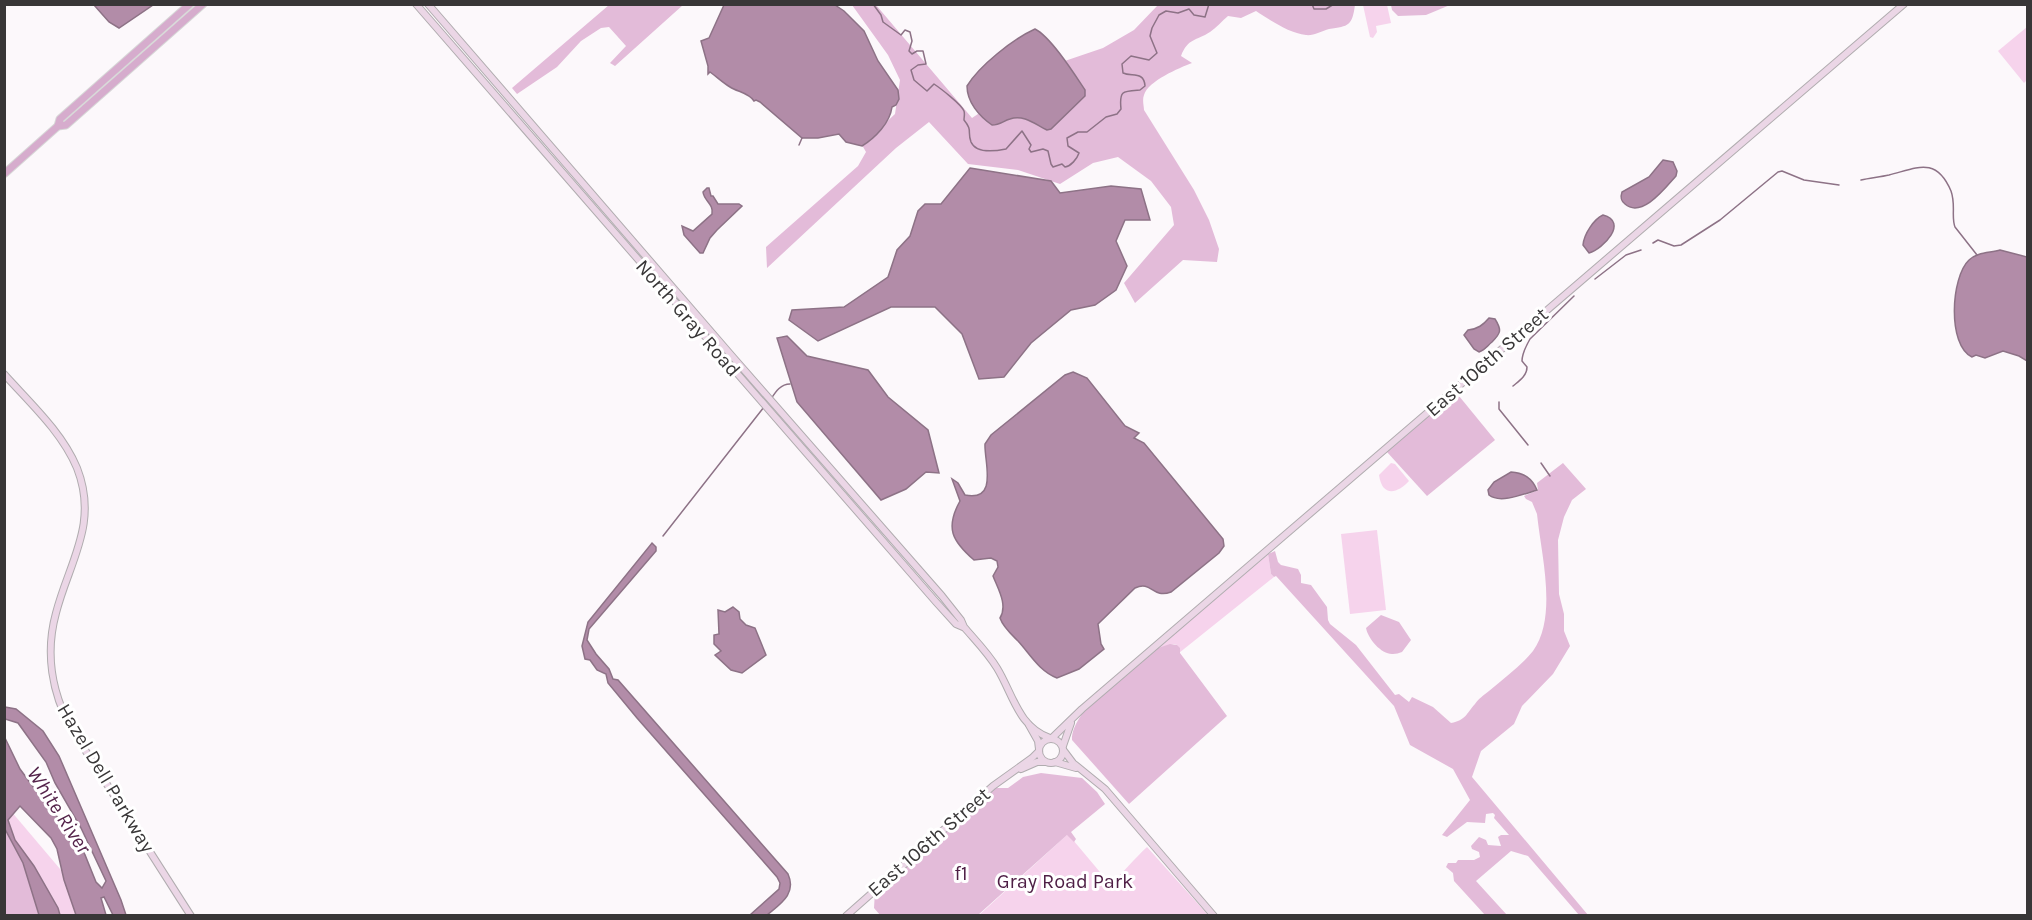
<svg xmlns="http://www.w3.org/2000/svg" width="2032" height="920" font-family="Karla,sans-serif">
<style>
.green{fill:#f6d3ec}
.forest{fill:#e3bbd9}
.water{fill:#b28ca8;stroke:#8d7286;stroke-width:1.5}
.lines{fill:none;stroke-linecap:round;stroke-linejoin:round}
.stream{stroke:#8d7286;stroke-width:1.5}
.secondary-casing{stroke:#b0acaf;stroke-width:8}
.primary-casing{stroke:#d7d7d7;stroke-width:9}
.secondary{stroke:#ebd6e6;stroke-width:6}
.primary{stroke:#d6accd;stroke-width:7}
.labels{text-anchor:middle;dominant-baseline:central;stroke-width:6;stroke-linejoin:round;paint-order:stroke}
.street-label{font-size:20px;fill:#383637;stroke:#fff}
.park-label{font-size:20px;fill:#4e1e45;stroke:#fff}
.water-label{font-size:21px;font-style:italic;fill:#55244b;stroke:#fff}
</style>
<rect width="100%" height="100%" fill="#fcf8fb"/>
<!-- green -->
<g class="green">
<polygon points="1363,5 1387,5 1391,23 1376,26 1377,32 1373,38 1370,37"/>
<polygon points="2027,27 2027,80 2024,83 1998,51"/>
<path d="M1391,463L1395,464L1409,481C1397,494 1382,497 1379,475Z"/>
<polygon points="1377,530 1386,610 1350,614 1341,534"/>
<polygon points="1268,554 1271,574 1274,577 1179,653 1177,645 1174,644 1158,648"/>
<polygon points="5,804 99,915 5,915"/>
<path d="M1068,834L1110,884C1124,872 1134,859 1147,847L1208,915L978,916Z"/>
</g>
<!-- forest -->
<g class="forest">
<polygon points="609,5 683,5 615,66 610,63 626,46 609,27 601,28 581,41 557,67 517,94 512,88"/>
<path d="M852,5H876L972,118L1050,66L1103,48L1134,30L1158,5H1355C1352,26 1349,26 1329,29C1322,31 1313,36 1306,35C1289,33 1270,20 1256,11L1241,18L1228,16C1222,21 1216,28 1210,32C1196,41 1188,38 1181,56L1192,63C1179,68 1148,81 1144,95C1142,100 1144,106 1144,110L1194,190L1209,220L1219,249L1217,262L1183,260L1135,303L1124,283L1174,225L1171,207L1151,181L1118,157L1093,163L1060,184L1018,170L968,164L929,122L896,148L767,268L766,247L858,166L866,152L862,145L895,114L900,80L888,55Z"/>
<polygon points="1391,5 1391,4 1450,5 1426,15 1398,16 1392,10"/>
<polygon points="1454,394 1459,396 1495,440 1427,496 1387,452"/>
<path d="M1563,463L1586,489L1572,500L1564,517L1558,540L1559,594L1564,614V631L1570,646L1553,674L1522,706L1514,724L1481,751L1472,777L1588,915H1579L1528,856L1511,851L1476,881L1507,915H1485L1454,881L1453,873L1446,867L1448,863H1456L1458,860H1474L1480,857L1479,852L1472,849L1471,846L1479,837L1486,840L1488,845L1501,846L1498,837L1501,835H1509L1494,818L1495,815L1493,813L1486,814L1485,823L1467,822L1447,837L1442,835L1470,800L1453,769L1410,745L1394,706L1276,576L1274,577L1271,574L1268,554L1275,551L1278,562L1281,565L1298,569L1301,575V583L1311,585L1327,607L1328,620L1330,624L1356,645L1395,695L1399,694L1409,702L1412,697L1433,707L1451,723C1466,720 1466,714 1475,704C1478,699 1484,695 1489,691C1504,678 1521,666 1533,651C1558,617 1541,554 1537,514L1532,502L1526,499L1524,496L1538,490L1537,483Z"/>
<path d="M1381,615L1399,622L1411,640L1402,652C1399,653 1396,654 1393,654C1382,655 1368,639 1366,628Z"/>
<path d="M1170,644L1177,645L1180,648V653L1227,716L1129,804L1072,740C1072,707 1133,668 1158,648Z"/>
<polygon points="1041,773 1082,778 1097,792 1105,804 1071,832 1076,839 1074,842 1067,835 978,915 880,915 874,908 875,891 994,788 1008,788 1023,777"/>
<polygon points="4,828 23,863 39,915 5,915"/>
</g>
<!-- water -->
<g class="water">
<polygon points="94,5 153,5 119,28 109,22"/>
<path d="M724,5H835L844,11L864,31L878,61L898,90L899,99L896,105L892,107C890,123 875,138 862,146L846,142L839,134L818,138H802L760,102L756,100L754,101C749,93 738,92 730,87C723,83 717,77 710,72L708,74V66L701,41L709,38Z"/>
<path d="M1035,29C1051,37 1075,75 1085,90V96L1051,129L1047,130C1036,125 1024,114 1010,119C1003,121 1000,125 992,125C979,116 967,102 967,86C979,66 1013,39 1035,29Z"/>
<path d="M1663,160L1673,162L1677,171L1676,176C1666,187 1642,219 1625,204C1621,201 1620,198 1622,192L1649,177Z"/>
<polygon points="970,168 1051,181 1060,193 1111,186 1141,189 1150,220 1125,220 1116,241 1127,266 1116,290 1095,305 1071,310 1031,343 1004,377 979,379 962,334 935,307 891,307 818,341 789,320 792,310 844,307 888,277 897,250 910,236 918,211 925,204 941,204"/>
<path d="M707,188H709L711,196H713L718,204H739L742,206L717,230L710,238L703,253H700L684,235L682,226L693,231L712,214C714,204 704,201 703,192Z"/>
<path d="M1603,215C1629,222 1603,249 1589,253L1583,245C1584,234 1594,219 1603,215Z"/>
<path d="M2000,250L2027,257V361L2019,356L2003,351L1985,358L1976,355L1972,357C1947,345 1951,277 1969,260C1977,252 1990,253 2000,250Z"/>
<path d="M1489,318L1495,319C1502,330 1501,333 1492,342C1487,346 1485,350 1479,352L1474,349L1464,335L1468,330C1478,329 1483,325 1489,318Z"/>
<polygon points="787,336 807,356 868,370 888,397 928,430 939,473 926,472 906,489 881,500 797,402 777,338"/>
<path d="M1073,372L1087,378L1125,426L1139,433L1134,438L1144,443L1223,539L1224,546L1219,553L1171,592C1152,599 1152,580 1135,588L1098,624L1101,644L1104,649L1079,669L1057,678C1039,671 1030,654 1018,641C1011,634 1003,627 1000,618C1008,605 998,589 993,576L998,567L997,561L991,558L974,560C952,541 945,528 960,501L952,479L958,483L965,495C999,502 984,461 985,444L991,435L1065,375Z"/>
<path d="M1511,472C1524,473 1532,478 1537,490C1524,494 1500,504 1489,495L1488,490L1494,482Z"/>
<path d="M652,543L656,547V551L589,629L587,640L596,654L609,669L613,679L618,680L788,874C797,894 780,904 767,915H750L779,889L780,883L777,877L637,718L608,683L606,674L597,670L590,660L585,659L582,646L588,622Z"/>
<polygon points="733,607 739,612 740,619 746,625 755,628 766,655 742,673 731,670 715,655 721,651 714,644 714,635 719,634 718,610 725,612"/>
<polygon points="5,707 16,709 43,731 59,756 121,900 126,915 113,915 104,897 101,898 106,915 76,915 64,880 57,849 51,838 20,806 8,820 15,840 34,866 58,908 60,915 39,915 23,863 5,829 5,738 20,769 43,800 81,845 96,882 102,888 106,881 81,828 55,783 46,762 18,723 5,719"/>
</g>
<g class="lines">
<!-- stream -->
<g class="stream">
<path d="M873,4L881,15L883,22L901,35L905,30L910,32L912,41L909,51L912,54L917,51H923L926,64L918,65L911,70L914,80L927,91L934,84C940,88 961,104 964,111C965,114 964,117 964,120C973,131 967,131 971,142C976,154 996,151 1006,149L1022,131L1031,145L1029,149L1031,152L1043,149L1048,151L1051,164L1053,167L1062,164L1065,167C1071,166 1077,159 1079,153L1068,146L1067,138L1078,132H1087L1106,117L1117,114L1121,109C1119,90 1123,91 1140,90L1145,86C1144,71 1132,77 1123,73L1122,64L1131,56L1149,60L1157,53L1150,36L1152,28L1159,15L1166,11L1178,13L1189,9L1194,15L1205,17L1209,4"/>
<polyline points="1312,4 1314,9 1326,9 1334,4"/>
<polyline points="799,145 802,138"/>
<path d="M1861,180C1870,178 1880,177 1889,175C1917,168 1936,156 1951,191C1956,205 1951,217 1955,227L1977,255"/>
<polyline points="1653,243 1658,240 1674,246 1681,245 1720,220 1778,172 1782,171 1804,180 1839,185"/>
<polyline points="1595,279 1626,255 1641,250"/>
<path d="M1513,386C1519,381 1527,376 1527,367L1522,361C1522,353 1526,346 1530,339L1574,296"/>
<path d="M771,399C776,391 781,384 790,384"/>
<polyline points="1499,402 1499,409 1528,445"/>
<polyline points="1541,463 1550,476"/>
<polyline points="663,536 764,407"/>
</g>
<defs>
<g id="secondary">
<polyline points="416,4 936,602 956,624 963,627"/>
<path d="M428,4L732,356L942,596L961,620L964,627C975,640 988,653 997,668C1013,694 1018,727 1050,738"/>
<path d="M4,374C30,403 62,432 77,468C99,524 69,562 56,613C45,653 52,693 71,728L191,916"/>
<polyline points="1029,725 1038,741 1039,749"/>
<polyline points="1052,738 1082,709 1904,4"/>
<circle cx="1051" cy="751" r="12"/>
<polyline points="1063,746 1071,723"/>
<polyline points="1064,751 1073,763 1105,789 1214,916"/>
<polyline points="1055,762 1076,768"/>
<polyline points="1021,769 1037,762 1045,762"/>
<polyline points="846,916 993,786 1032,758 1039,751"/>
</g>
<g id="primary">
<polyline points="58,126 60,119 190,4"/>
<polyline points="4,174 58,126 66,125 203,4"/>
</g>
</defs>
<!-- secondary casing -->
<use href="#secondary" class="secondary-casing"/>
<!-- primary casing -->
<use href="#primary" class="primary-casing"/>
<!-- secondary -->
<use href="#secondary" class="secondary"/>
<!-- primary -->
<use href="#primary" class="primary"/>
</g>
<g class="labels">
<!-- street labels -->
<g class="street-label">
<text transform="translate(688 318) rotate(49)">North Gray Road</text>
<text transform="translate(1487 362) rotate(-41)">East 106th Street</text>
<text transform="translate(106 778) rotate(59)">Hazel Dell Parkway</text>
<text transform="translate(929 842) rotate(-41)">East 106th Street</text>
</g>
<!-- park labels -->
<g class="park-label">
<text x="961" y="873">f1</text>
<text x="1065" y="881">Gray Road Park</text>
</g>
<!-- water labels -->
<g class="water-label">
<text transform="translate(59 810) rotate(57)">White River</text>
</g>
</g>
<!-- border -->
<rect width="2032" height="920" fill="none" stroke="#383637" stroke-width="12"/>
</svg>
